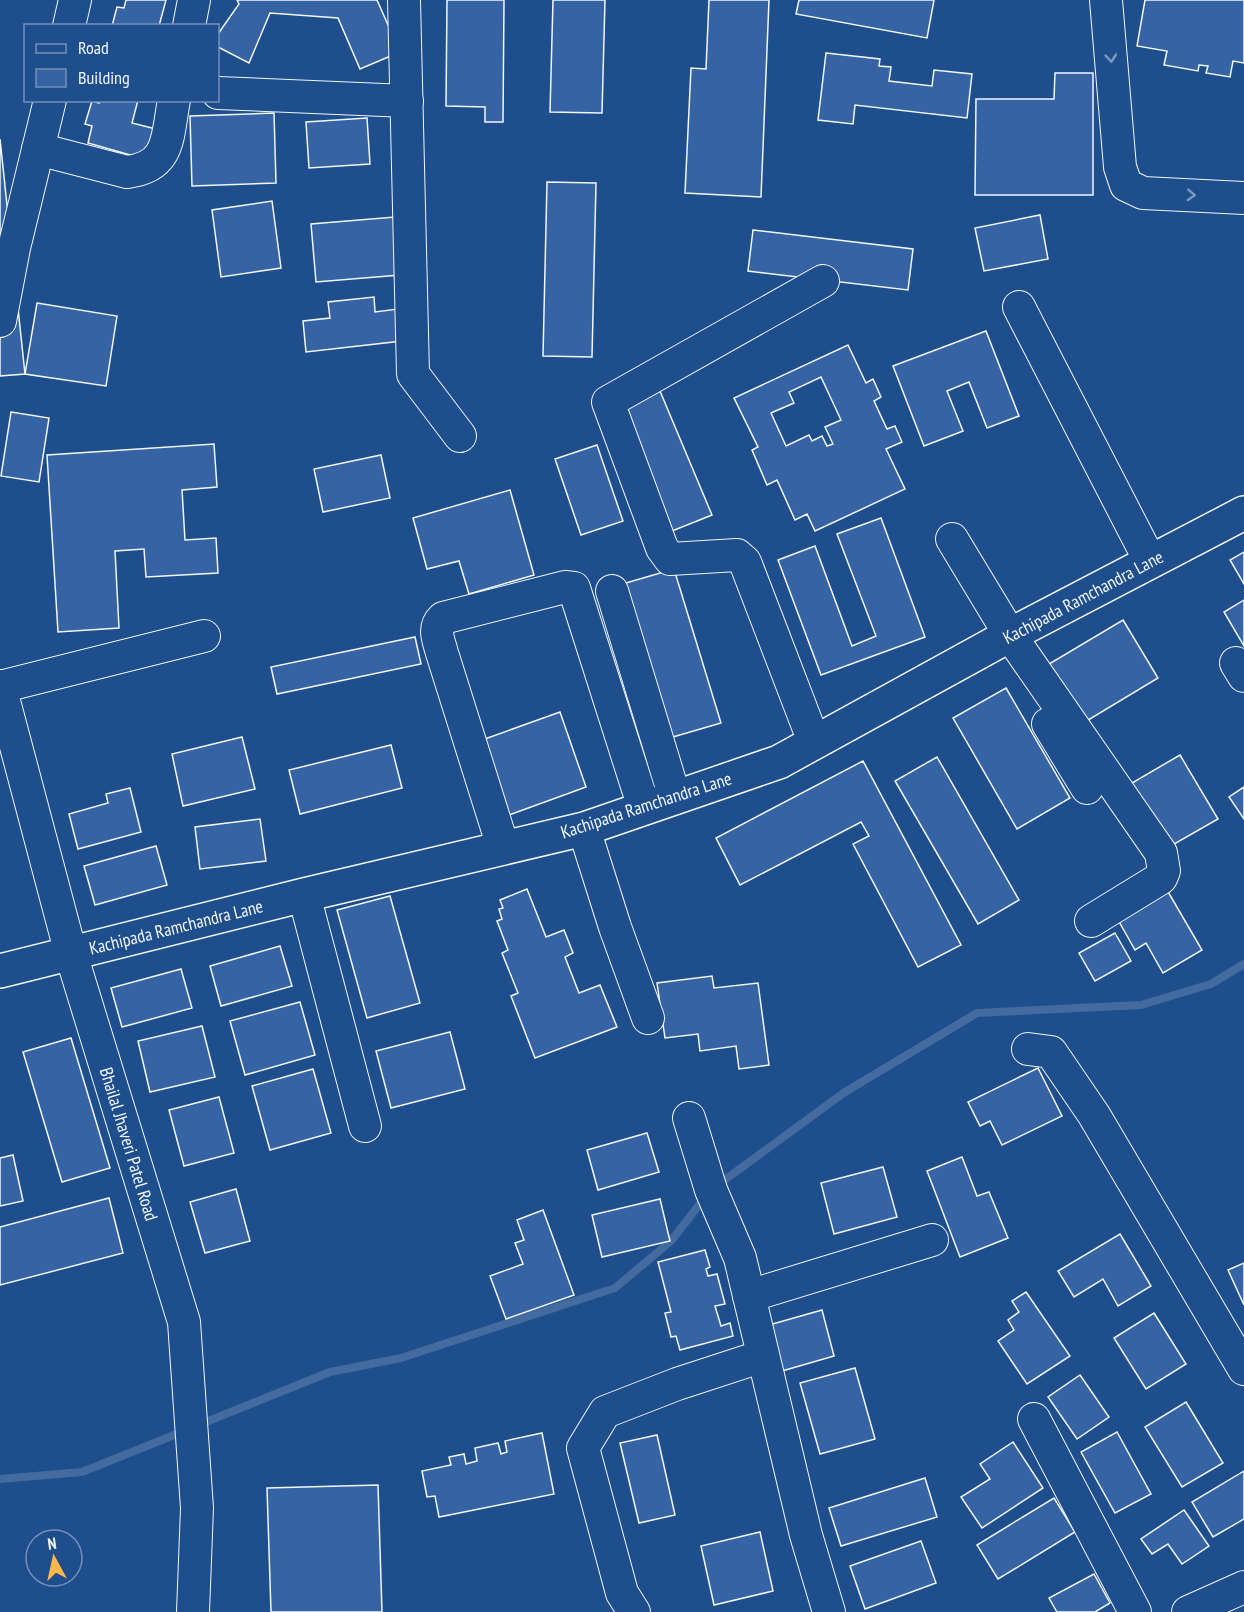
<svg xmlns="http://www.w3.org/2000/svg" width="1244" height="1612" font-family="'PT Sans Narrow',sans-serif">
<style>
.lines{fill:none;stroke-linecap:round;stroke-linejoin:round}
.stream{stroke:#446ba0;stroke-width:8}
.building{fill:#3563a3;stroke:#f2f6ff;stroke-width:1.5;fill-rule:evenodd}
.minor-casing{stroke:#f2f6ff;stroke-width:34}
.major-casing{stroke:#f2f6ff;stroke-width:36}
.minor{stroke:#1f4e8c;stroke-width:32}
.major{stroke:#1f4e8c;stroke-width:33}
.oneway{stroke:#7e9ac0}
.labels{text-anchor:middle;dominant-baseline:central;stroke-width:4.5;stroke-linejoin:round;paint-order:stroke}
.street-label{font-size:18px;fill:#f2f6ff;stroke:#1f4e8c}
</style>
<rect width="100%" height="100%" fill="#1f4e8c"/>
<g class="lines">
<!-- stream -->
<g class="stream">
<polyline points="715,1187 845,1092 977,1013 1141,1005 1211,984 1244,964"/>
<polyline points="196,1426 330,1372 401,1358 615,1288 671,1241 706,1196"/>
<polyline points="0,1479 82,1472 184,1431"/>
</g>
</g>
<!-- building -->
<g class="building">
<polygon points="126,0 166,0 159,26 112,26 117,7 124,8"/>
<polygon points="237,0 377,0 400,52 360,69 338,18 270,13 249,63 218,47 218,34 239,4"/>
<polygon points="447,0 504,0 503,122 485,122 485,107 446,106"/>
<polygon points="553,0 605,0 602,113 550,112"/>
<polygon points="709,0 769,0 761,197 685,193 691,68 706,69"/>
<polygon points="799,0 934,0 927,38 796,14"/>
<polygon points="1145,0 1244,0 1244,63 1233,61 1230,77 1206,73 1208,66 1199,65 1198,71 1164,65 1167,51 1137,46"/>
<polygon points="826,53 880,59 879,66 891,67 889,81 932,86 934,70 972,74 967,118 855,105 853,124 818,120"/>
<polygon points="1055,73 1093,73 1093,195 975,195 976,99 1054,99"/>
<polygon points="99,100 138,100 132,123 156,129 148,160 88,143 92,126 85,124 92,101 99,103"/>
<polygon points="274,113 276,183 192,186 190,116"/>
<polygon points="367,118 370,164 309,168 306,122"/>
<polygon points="0,139 25,374 0,376"/>
<polygon points="547,182 596,183 592,357 543,356"/>
<polygon points="272,201 281,268 221,277 212,210"/>
<polygon points="1040,215 1048,259 984,271 975,228"/>
<polygon points="395,217 400,275 316,282 311,224"/>
<polygon points="753,230 913,249 908,290 748,271"/>
<polygon points="374,297 375,312 398,309 402,341 306,352 303,321 330,318 328,302"/>
<polygon points="37,303 117,316 106,386 25,374"/>
<polygon points="986,331 1019,416 987,428 969,382 947,391 963,431 924,446 893,366"/>
<path d="M848,345L866,383L873,379L881,397L874,401L887,429L895,426L902,442L886,449L905,489L815,531L807,514L795,520L777,480L767,485L752,450L758,447L734,398ZM821,377L841,420L825,427L833,444L827,446L822,436L812,441L809,435L786,446L771,413L794,403L789,392Z"/>
<polygon points="660,391 712,515 667,533 616,409"/>
<polygon points="11,412 49,418 39,482 1,476"/>
<polygon points="214,444 217,487 182,490 185,540 216,538 218,573 146,577 144,549 115,551 119,628 58,632 47,455"/>
<polygon points="597,445 623,521 581,535 555,459"/>
<polygon points="381,455 390,498 323,512 314,469"/>
<polygon points="510,490 534,575 469,594 459,561 427,569 413,518"/>
<polygon points="881,518 925,637 821,675 778,560 815,546 852,646 876,636 837,534"/>
<polygon points="1244,552 1244,584 1230,560"/>
<polygon points="674,569 721,723 666,739 619,585"/>
<polygon points="1244,600 1244,646 1224,612"/>
<polygon points="1123,620 1158,678 1080,725 1044,667"/>
<polygon points="415,637 421,664 277,694 271,667"/>
<polygon points="1006,688 1070,798 1017,829 953,718"/>
<polygon points="560,712 586,787 509,815 482,740"/>
<polygon points="242,737 255,789 183,806 172,754"/>
<polygon points="391,745 402,788 300,814 289,770"/>
<polygon points="1180,755 1218,819 1169,847 1132,783"/>
<polygon points="937,757 1019,900 978,924 895,781"/>
<polygon points="863,761 961,945 918,967 853,844 869,836 861,822 740,885 716,838"/>
<polygon points="1244,787 1244,819 1229,797"/>
<polygon points="130,788 141,832 78,849 69,814 108,803 106,794"/>
<polygon points="260,819 266,861 200,869 195,827"/>
<polygon points="156,846 167,885 95,905 84,866"/>
<polygon points="527,889 546,937 564,930 573,953 565,957 579,993 600,985 617,1027 535,1058 511,996 518,993 502,953 508,950 497,921 502,919 499,909 503,908 500,900"/>
<polygon points="1167,890 1202,950 1163,973 1146,943 1135,950 1117,918"/>
<polygon points="390,896 420,1003 367,1018 337,910"/>
<polygon points="1115,933 1131,961 1095,981 1079,953"/>
<polygon points="280,946 292,986 221,1006 210,966"/>
<polygon points="181,969 192,1008 122,1027 111,988"/>
<polygon points="712,976 714,988 758,983 769,1065 739,1069 736,1046 700,1051 698,1034 665,1038 657,983"/>
<polygon points="300,1002 315,1055 245,1075 230,1021"/>
<polygon points="202,1026 215,1077 150,1092 138,1041"/>
<polygon points="450,1032 465,1089 391,1108 376,1051"/>
<polygon points="71,1038 110,1168 62,1182 23,1052"/>
<polygon points="1038,1068 1062,1116 1002,1145 990,1121 980,1126 968,1102"/>
<polygon points="313,1069 331,1133 270,1150 252,1086"/>
<polygon points="219,1097 234,1153 184,1166 169,1110"/>
<polygon points="647,1133 659,1172 598,1190 587,1150"/>
<polygon points="13,1155 23,1201 0,1206 0,1158"/>
<polygon points="962,1157 977,1196 989,1192 1008,1238 960,1257 927,1171"/>
<polygon points="883,1167 897,1217 834,1234 821,1183"/>
<polygon points="236,1189 250,1241 205,1253 190,1202"/>
<polygon points="109,1198 123,1253 0,1285 0,1227"/>
<polygon points="660,1199 670,1241 602,1257 592,1215"/>
<polygon points="543,1210 574,1295 506,1319 490,1276 523,1264 515,1243 524,1240 517,1220"/>
<polygon points="1120,1234 1151,1286 1118,1306 1103,1279 1074,1297 1058,1271"/>
<polygon points="705,1250 710,1267 706,1269 708,1276 717,1274 725,1304 715,1306 721,1326 730,1323 733,1336 680,1350 676,1336 671,1337 665,1313 671,1312 658,1262"/>
<polygon points="1244,1263 1244,1305 1228,1270"/>
<polygon points="1026,1292 1070,1356 1027,1384 998,1341 1014,1330 1008,1320 1019,1312 1012,1301"/>
<polygon points="822,1310 834,1356 782,1371 769,1325"/>
<polygon points="1154,1313 1186,1364 1146,1389 1114,1338"/>
<polygon points="855,1368 875,1439 820,1454 800,1383"/>
<polygon points="1080,1375 1109,1417 1077,1439 1048,1397"/>
<polygon points="1186,1402 1223,1463 1182,1487 1145,1427"/>
<polygon points="1117,1432 1151,1494 1115,1513 1081,1452"/>
<polygon points="542,1433 554,1494 439,1517 435,1496 427,1497 422,1471 451,1465 449,1457 464,1454 466,1464 477,1461 475,1448 498,1443 501,1454 507,1452 505,1441"/>
<polygon points="657,1435 675,1515 639,1523 620,1443"/>
<polygon points="1013,1442 1043,1488 982,1528 961,1497 990,1479 980,1464"/>
<polygon points="1244,1471 1244,1519 1213,1537 1192,1502"/>
<polygon points="925,1478 937,1517 841,1546 829,1508"/>
<polygon points="378,1485 382,1612 271,1612 267,1488"/>
<polygon points="1054,1498 1075,1532 998,1579 977,1545"/>
<polygon points="1184,1510 1209,1546 1182,1564 1168,1544 1152,1554 1141,1539"/>
<polygon points="760,1532 773,1591 714,1605 701,1546"/>
<polygon points="921,1541 936,1583 865,1609 850,1566"/>
<polygon points="1094,1574 1110,1603 1095,1612 1057,1612 1049,1598"/>
</g>
<g class="lines">
<defs>
<g id="minor">
<polyline points="404,0 413,374 460,436"/>
<polyline points="1106,0 1120,167 1126,185 1143,193 1244,198"/>
<polyline points="69,26 75,0"/>
<polyline points="189,26 194,0"/>
<polyline points="218,93 407,101"/>
<path d="M38,149L127,172C171,167 167,136 174,100"/>
<polyline points="1019,307 1150,561"/>
<polyline points="0,321 14,248 50,100"/>
<polyline points="952,539 1010,635 1161,853 1164,871 1161,878 1091,921"/>
<polyline points="612,591 675,798"/>
<polyline points="1236,663 1244,676"/>
<polyline points="0,686 71,954 184,1322 197,1508 193,1612"/>
<polyline points="0,687 204,636"/>
<polyline points="1048,724 1087,788"/>
<polyline points="814,742 745,562 737,555 670,559 662,548 608,402 823,281"/>
<polyline points="584,829 615,927 648,1018"/>
<path d="M503,847L442,653C439,641 432,628 443,618L565,587L574,588L644,808"/>
<polyline points="304,895 365,1126"/>
<polyline points="1028,1049 1051,1052 1094,1115 1244,1369"/>
<polyline points="689,1118 711,1190 740,1258 806,1535 829,1612"/>
<polyline points="749,1296 932,1240"/>
<polyline points="1034,1419 1135,1612"/>
<polyline points="634,1612 622,1593 583,1448 605,1412 677,1384 763,1356"/>
<polyline points="1188,1612 1244,1587"/>
</g>
<polyline id="major" points="0,971 304,895 584,829 779,762 1010,635 1244,513"/>
</defs>
<!-- minor casing -->
<use href="#minor" class="minor-casing"/>
<!-- major casing -->
<use href="#major" class="major-casing"/>
<!-- minor -->
<use href="#minor" class="minor"/>
<!-- major -->
<use href="#major" class="major"/>
</g>
<!-- one-way arrows -->
<defs><path id="oneway-chevron" d="M-2-3.5L2.5 0L-2 3.5" fill="none" stroke-width="1.6" stroke-linecap="round" stroke-linejoin="round" transform="scale(1.5)"/></defs>
<g class="oneway">
<use href="#oneway-chevron" transform="translate(1111 58) rotate(85)"/>
<use href="#oneway-chevron" transform="translate(1191 195) rotate(3)"/>
</g>
<g class="labels">
<!-- street labels -->
<g class="street-label">
<text transform="translate(1083 597) rotate(-28)">Kachipada Ramchandra Lane</text>
<text transform="translate(646 805) rotate(-18)">Kachipada Ramchandra Lane</text>
<text transform="translate(176 927) rotate(-14)">Kachipada Ramchandra Lane</text>
<text transform="translate(129 1144) rotate(73)">Bhailal Jhaveri Patel Road</text>
</g>
</g>
<!-- legend -->
<rect x="24" y="24" width="195" height="78" fill="#1f4e8c" stroke="#7391ba" stroke-width="1.5"/>
<rect x="36" y="44" width="30" height="9" fill="#1f4e8c" stroke="#7391ba" stroke-width="1.5"/>
<text x="78" y="54" font-size="18" fill="#f2f6ff">Road</text>
<rect x="36" y="69" width="30" height="18" fill="#3563a3" stroke="#7391ba" stroke-width="1.5"/>
<text x="78" y="84" font-size="18" fill="#f2f6ff">Building</text>
<!-- north arrow -->
<g transform="translate(54 1558) rotate(352)"><circle r="28" fill="#1f4e8c" stroke="#7391ba" stroke-width="1.5"/>
<path d="M0-4.5L10 22L0 15L-10 22Z" fill="#ffb74d"/>
<text y="-9" font-size="16" font-weight="bold" text-anchor="middle" fill="#f2f6ff">N</text>
</g>
</svg>
